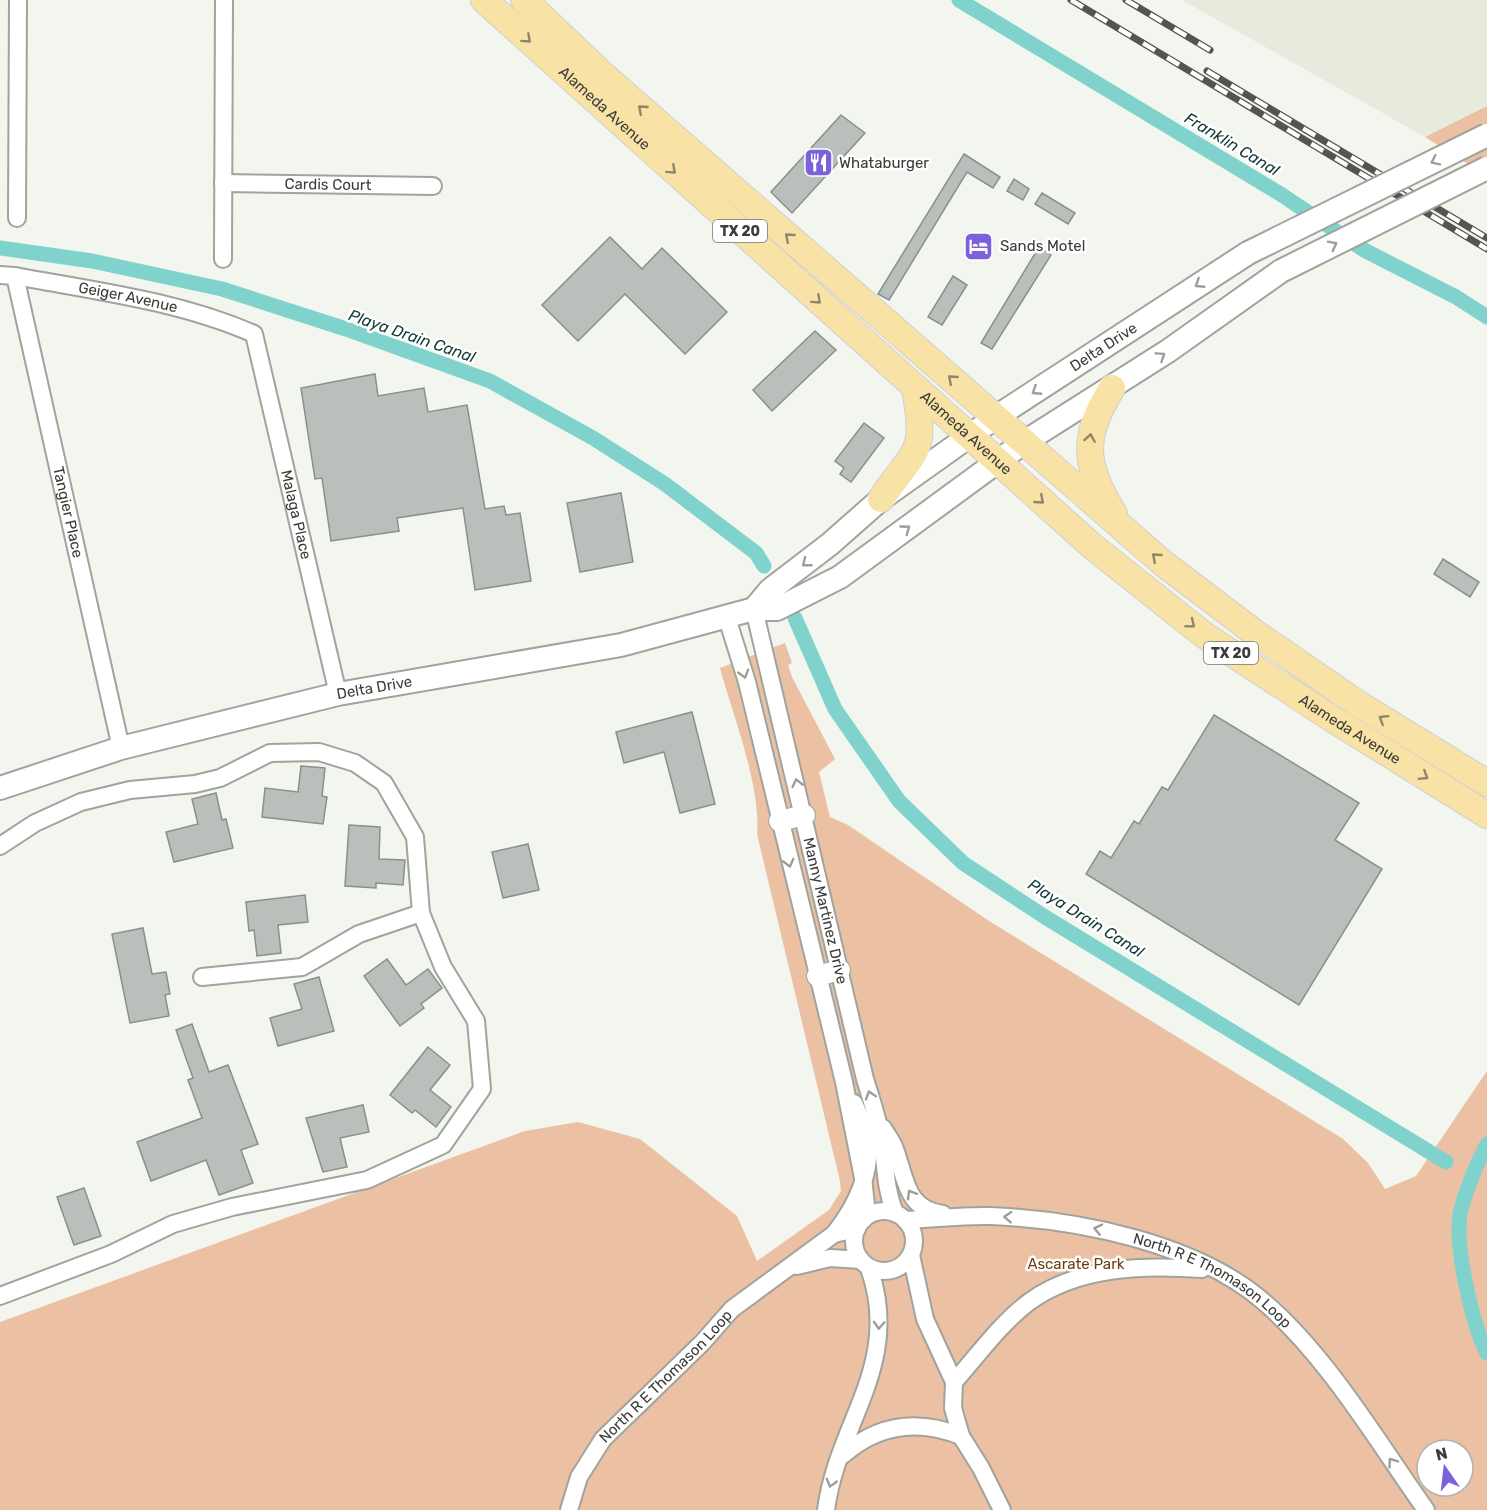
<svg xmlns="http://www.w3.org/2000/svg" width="1487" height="1510" font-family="Rubik,sans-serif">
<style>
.built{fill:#e6ebde}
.green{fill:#ebc0a3;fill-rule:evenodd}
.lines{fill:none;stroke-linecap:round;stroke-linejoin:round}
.canal{stroke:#80d3cd;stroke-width:15}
.building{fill:#b9bfba;stroke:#8a908c;stroke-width:1.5}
.minor-casing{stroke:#a1a39d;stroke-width:20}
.tertiary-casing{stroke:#a1a39d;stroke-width:22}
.secondary-casing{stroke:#a1a39d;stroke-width:26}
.primary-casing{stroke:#d0d0d0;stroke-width:28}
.minor{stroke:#fff;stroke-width:16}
.tertiary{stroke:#fff;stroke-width:20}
.secondary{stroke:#fff;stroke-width:22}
.primary{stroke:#f8e2a6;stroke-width:26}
.rail-casing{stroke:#545552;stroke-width:7}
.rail{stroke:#fff;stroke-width:4.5;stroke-dasharray:14;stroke-linecap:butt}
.secondary-bridge-casing{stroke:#a1a39d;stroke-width:26;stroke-linecap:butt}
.secondary-bridge{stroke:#fff;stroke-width:22}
.oneway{stroke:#90876b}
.oneway2{stroke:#9d9e9c}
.labels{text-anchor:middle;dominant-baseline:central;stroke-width:5;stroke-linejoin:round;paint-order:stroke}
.shield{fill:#fff;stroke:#767675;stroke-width:1.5}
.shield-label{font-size:14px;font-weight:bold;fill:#3b3c3a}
.street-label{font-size:15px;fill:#3b3c3a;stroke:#fff}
.poi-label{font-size:15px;fill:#3b3c3a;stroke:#fff;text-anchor:start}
.park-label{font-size:15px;fill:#6f3d12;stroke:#fff}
.water-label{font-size:16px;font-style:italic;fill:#123a38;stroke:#fff}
</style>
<rect width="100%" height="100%" fill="#f3f5ef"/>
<!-- built -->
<polygon class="built" points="1182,0 1487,0 1487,106 1425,137"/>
<!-- green -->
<g class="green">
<polygon points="1487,106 1487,176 1425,137"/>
<path d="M785,643L792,663L788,665L792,677L835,759L819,772L830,817L848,825L989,921L1343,1139L1368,1163L1385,1189L1416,1176L1487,1071V1510H0V1322L525,1131L578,1122L640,1139L737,1216L757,1261L829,1210L841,1191L840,1181L757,834C761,785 733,716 720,668ZM1427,1450H1463V1486H1427Z"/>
</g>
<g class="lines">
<!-- canal -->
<g class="canal">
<polyline points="959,0 1282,195 1364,250 1456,297 1487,317"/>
<polyline points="0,248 92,261 222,289 346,329 490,381 593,438 665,484 756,553 764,566"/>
<polyline points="795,618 835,709 899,801 963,863 1045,917 1446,1162"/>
<path d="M1487,1144C1477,1163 1467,1188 1461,1209C1453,1241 1472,1324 1487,1353"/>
</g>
</g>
<!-- building -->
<g class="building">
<polygon points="841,115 865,133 792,213 771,192"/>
<polygon points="964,154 1000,177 993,188 967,172 889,300 878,294"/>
<polygon points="1014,179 1029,189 1023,200 1007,191"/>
<polygon points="1042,193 1075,213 1068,224 1035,204"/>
<polygon points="610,237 642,269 662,248 727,312 685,354 625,294 578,341 542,305"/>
<polygon points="1039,247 1051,255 992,349 981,343"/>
<polygon points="953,276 967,285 942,325 928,317"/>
<polygon points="815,331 836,350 772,411 753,390"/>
<polygon points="375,374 378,396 424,388 428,412 467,405 485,509 504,506 506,515 520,513 531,581 475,590 463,508 397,518 399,531 331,541 322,478 315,479 301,388"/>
<polygon points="864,423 884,438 851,482 840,474 844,468 835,461"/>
<polygon points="621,493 633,562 580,572 567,503"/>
<polygon points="1443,559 1479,582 1470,597 1434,574"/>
<polygon points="692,712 715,804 680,813 664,752 624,763 616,732"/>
<polygon points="1214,715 1359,803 1335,840 1382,869 1299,1005 1086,874 1100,851 1111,858 1134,821 1139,824 1162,787 1168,790"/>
<polygon points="301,766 325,768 322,796 327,797 323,824 262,817 265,788 298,792"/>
<polygon points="216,793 222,820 226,819 233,848 174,862 166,832 198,824 192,799"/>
<polygon points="349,825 380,827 379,859 405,860 403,885 376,883 376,888 345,886"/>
<polygon points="528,844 539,890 503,898 492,852"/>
<polygon points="305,895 308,922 278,925 281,953 257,956 254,930 249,931 246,902"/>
<polygon points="143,928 152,974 166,972 170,994 165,995 169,1016 130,1023 112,934"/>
<polygon points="387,959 406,985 428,969 442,988 421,1004 424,1008 400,1026 364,976"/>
<polygon points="319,977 334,1031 278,1046 270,1018 302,1009 294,984"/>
<polygon points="192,1024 209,1072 228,1065 258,1144 241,1150 253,1183 219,1195 206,1160 151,1181 137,1142 202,1118 188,1080 193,1078 176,1030"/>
<polygon points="428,1047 450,1065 430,1090 451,1107 436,1127 415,1110 412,1113 390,1095"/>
<polygon points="363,1105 369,1132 340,1138 347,1167 323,1172 306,1118"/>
<polygon points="84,1188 101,1236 74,1245 57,1197"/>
</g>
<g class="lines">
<defs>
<g id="minor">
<path id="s1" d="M223,183L433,186"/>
<polyline points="17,218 18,0"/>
<polyline points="223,259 224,0"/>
<path id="s2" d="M0,275L15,276C95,291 179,301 254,334L338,694"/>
<path id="s3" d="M15,276L121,748"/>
<path id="s4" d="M754,609L865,1079C872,1102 880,1124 883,1148C886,1172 886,1191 895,1213"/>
<polyline points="727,618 747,682 844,1082 863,1178 866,1205 864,1219"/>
<polyline points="0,846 35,823 81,802 130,790 195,784 220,778 270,753 319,752 355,763 384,783 415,837 421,913 443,967 476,1021 482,1089 443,1145 367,1180 232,1207 173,1224 111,1254 0,1296"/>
<polyline points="202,977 302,967 359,934 421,913"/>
<path d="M883,1128C887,1135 893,1142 895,1149C906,1178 905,1209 943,1214"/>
<circle cx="884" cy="1241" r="30"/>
<path id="s5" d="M905,1220C934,1219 963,1215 991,1216C1080,1220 1196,1243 1264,1302C1328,1357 1377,1441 1426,1510"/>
<path d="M834,1234C855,1208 875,1169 866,1134C864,1123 858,1113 854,1103"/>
<polyline points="911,1255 925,1319 954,1382 953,1408 961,1436 981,1468 1002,1510"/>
<polyline points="797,1266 830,1258 861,1260"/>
<path d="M954,1382C978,1355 1000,1324 1029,1302C1078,1266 1145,1265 1202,1269"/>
<path d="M843,1455C878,1424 918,1419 961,1436"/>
<path id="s6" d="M569,1510L579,1477L603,1439L702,1343L732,1309L834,1234L857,1229"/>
<path d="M826,1510C837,1423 903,1364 869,1268"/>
</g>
<g id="tertiary">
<polyline points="779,821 805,815"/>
<polyline points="817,976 840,970"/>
</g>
<g id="secondary">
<path id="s7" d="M754,609L770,590L830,544L881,499L996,417L1248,253"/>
<path id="s8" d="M0,788L121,748L338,694L621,645L754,609H777L840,577L1023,443L1168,351L1281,271"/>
</g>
<g id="primary">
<path id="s9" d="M484,0L1092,546L1204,635L1331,718L1487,815"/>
<polyline points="524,0 602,74 1164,564 1255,633 1360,705 1487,783"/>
<path d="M1112,388C1081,438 1084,465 1114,514"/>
<path d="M881,499C916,447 927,456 915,388"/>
</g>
</defs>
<!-- minor casing -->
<use href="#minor" class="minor-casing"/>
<!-- tertiary casing -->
<use href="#tertiary" class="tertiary-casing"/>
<!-- secondary casing -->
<use href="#secondary" class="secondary-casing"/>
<!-- primary casing -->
<use href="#primary" class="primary-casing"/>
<!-- minor -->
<use href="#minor" class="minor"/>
<!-- tertiary -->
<use href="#tertiary" class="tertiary"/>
<!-- secondary -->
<use href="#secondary" class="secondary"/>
<!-- primary -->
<use href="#primary" class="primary"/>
<defs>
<g id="rail">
<polyline points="1071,0 1487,249"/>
<polyline points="1126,0 1210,50"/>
<polyline points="1207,71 1487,238"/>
</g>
</defs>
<!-- rail casing -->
<use href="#rail" class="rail-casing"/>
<!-- rail -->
<use href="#rail" class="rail"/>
<defs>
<g id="secondary-bridge">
<polyline points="1248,253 1487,135"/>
<polyline points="1281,271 1487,168"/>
</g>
</defs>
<!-- secondary-bridge casing -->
<use href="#secondary-bridge" class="secondary-bridge-casing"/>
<!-- secondary-bridge -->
<use href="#secondary-bridge" class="secondary-bridge"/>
</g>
<!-- one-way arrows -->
<defs><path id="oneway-chevron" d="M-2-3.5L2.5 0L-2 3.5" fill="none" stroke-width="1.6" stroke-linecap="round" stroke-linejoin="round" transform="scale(1.5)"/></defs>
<g class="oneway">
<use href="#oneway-chevron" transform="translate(527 39) rotate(42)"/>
<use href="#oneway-chevron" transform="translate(642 109) rotate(-139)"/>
<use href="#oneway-chevron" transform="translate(672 170) rotate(42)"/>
<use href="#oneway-chevron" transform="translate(789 237) rotate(-139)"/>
<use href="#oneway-chevron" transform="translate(817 300) rotate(42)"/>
<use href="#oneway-chevron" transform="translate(952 379) rotate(-139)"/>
<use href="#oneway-chevron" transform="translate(1090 438) rotate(-81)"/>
<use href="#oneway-chevron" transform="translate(1040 500) rotate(41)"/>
<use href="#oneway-chevron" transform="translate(1156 557) rotate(-139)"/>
<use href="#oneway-chevron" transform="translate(1191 624) rotate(39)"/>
<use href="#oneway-chevron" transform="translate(1383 719) rotate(-148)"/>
<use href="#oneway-chevron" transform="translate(1424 776) rotate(32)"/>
</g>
<g class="oneway2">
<use href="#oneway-chevron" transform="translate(1435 161) rotate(154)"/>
<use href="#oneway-chevron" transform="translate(1333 245) rotate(-27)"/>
<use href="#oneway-chevron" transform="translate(1199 284) rotate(147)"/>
<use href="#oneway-chevron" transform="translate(1161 356) rotate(-34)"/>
<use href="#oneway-chevron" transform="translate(1036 391) rotate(147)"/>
<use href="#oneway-chevron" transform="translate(906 529) rotate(-36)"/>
<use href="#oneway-chevron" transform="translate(806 563) rotate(142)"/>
<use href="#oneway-chevron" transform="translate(744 674) rotate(74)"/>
<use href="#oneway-chevron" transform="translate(797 783) rotate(-103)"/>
<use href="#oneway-chevron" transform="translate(789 863) rotate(76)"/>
<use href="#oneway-chevron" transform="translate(870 1095) rotate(-108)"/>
<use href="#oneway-chevron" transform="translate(911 1194) rotate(-121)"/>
<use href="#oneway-chevron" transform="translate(1008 1217) rotate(-177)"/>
<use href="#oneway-chevron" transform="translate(1098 1229) rotate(-167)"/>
<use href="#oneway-chevron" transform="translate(879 1325) rotate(93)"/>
<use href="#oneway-chevron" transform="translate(1392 1462) rotate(-125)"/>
<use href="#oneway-chevron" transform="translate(831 1483) rotate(106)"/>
</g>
<!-- icons -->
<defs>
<symbol id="restaurant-square" viewBox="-11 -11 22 22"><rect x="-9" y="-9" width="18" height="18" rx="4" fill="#7c61db" stroke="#fff"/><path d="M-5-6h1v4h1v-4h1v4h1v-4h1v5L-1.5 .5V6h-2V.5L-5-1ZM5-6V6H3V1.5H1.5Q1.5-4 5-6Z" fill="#fff"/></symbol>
<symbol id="hotel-square" viewBox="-11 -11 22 22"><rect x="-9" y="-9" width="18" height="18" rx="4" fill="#7c61db" stroke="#fff"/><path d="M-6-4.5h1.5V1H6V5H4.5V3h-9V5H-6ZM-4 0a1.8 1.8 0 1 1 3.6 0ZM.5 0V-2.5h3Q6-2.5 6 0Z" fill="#fff"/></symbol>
</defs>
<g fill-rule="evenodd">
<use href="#restaurant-square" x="802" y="146" width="33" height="33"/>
<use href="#hotel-square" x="962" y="230" width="33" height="33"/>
</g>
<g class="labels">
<!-- shield labels -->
<g class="shield">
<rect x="713" y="220" width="54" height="22" rx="4.5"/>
<rect x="1204" y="642" width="54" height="22" rx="4.5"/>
</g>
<g class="shield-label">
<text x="740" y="231">TX 20</text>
<text x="1231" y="653">TX 20</text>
</g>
<!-- street labels -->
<g class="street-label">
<text stroke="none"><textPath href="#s9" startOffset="162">Alameda Avenue</textPath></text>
<text stroke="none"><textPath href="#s1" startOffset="105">Cardis Court</textPath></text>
<text stroke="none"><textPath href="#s2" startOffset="130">Geiger Avenue</textPath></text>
<text stroke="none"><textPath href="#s7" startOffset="438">Delta Drive</textPath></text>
<text stroke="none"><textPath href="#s9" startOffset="648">Alameda Avenue</textPath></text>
<text stroke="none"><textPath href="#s3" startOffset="242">Tangier Place</textPath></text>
<text stroke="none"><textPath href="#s2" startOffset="447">Malaga Place</textPath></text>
<text stroke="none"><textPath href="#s8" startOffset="388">Delta Drive</textPath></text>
<text stroke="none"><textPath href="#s9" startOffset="1134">Alameda Avenue</textPath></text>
<text stroke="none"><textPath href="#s4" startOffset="310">Manny Martinez Drive</textPath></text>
<text stroke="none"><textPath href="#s5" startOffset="321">North R E Thomason Loop</textPath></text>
<text stroke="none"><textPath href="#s6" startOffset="168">North R E Thomason Loop</textPath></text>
</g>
<!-- poi labels -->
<g class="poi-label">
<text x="839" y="163">Whataburger</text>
<text x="1000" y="246">Sands Motel</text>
</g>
<!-- park labels -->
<g class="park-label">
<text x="1076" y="1264">Ascarate Park</text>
</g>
<!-- water labels -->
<g class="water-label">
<text transform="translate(1232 144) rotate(31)">Franklin Canal</text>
<text transform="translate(412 336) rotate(19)">Playa Drain Canal</text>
<text transform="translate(1086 918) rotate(32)">Playa Drain Canal</text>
</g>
</g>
<!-- north arrow -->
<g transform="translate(1445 1468) rotate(346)"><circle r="28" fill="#ffffff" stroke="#b1b1b0" stroke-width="1.5"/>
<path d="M0-4.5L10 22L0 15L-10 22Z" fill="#7c61db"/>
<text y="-9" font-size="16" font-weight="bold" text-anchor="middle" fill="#3b3c3a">N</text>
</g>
</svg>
